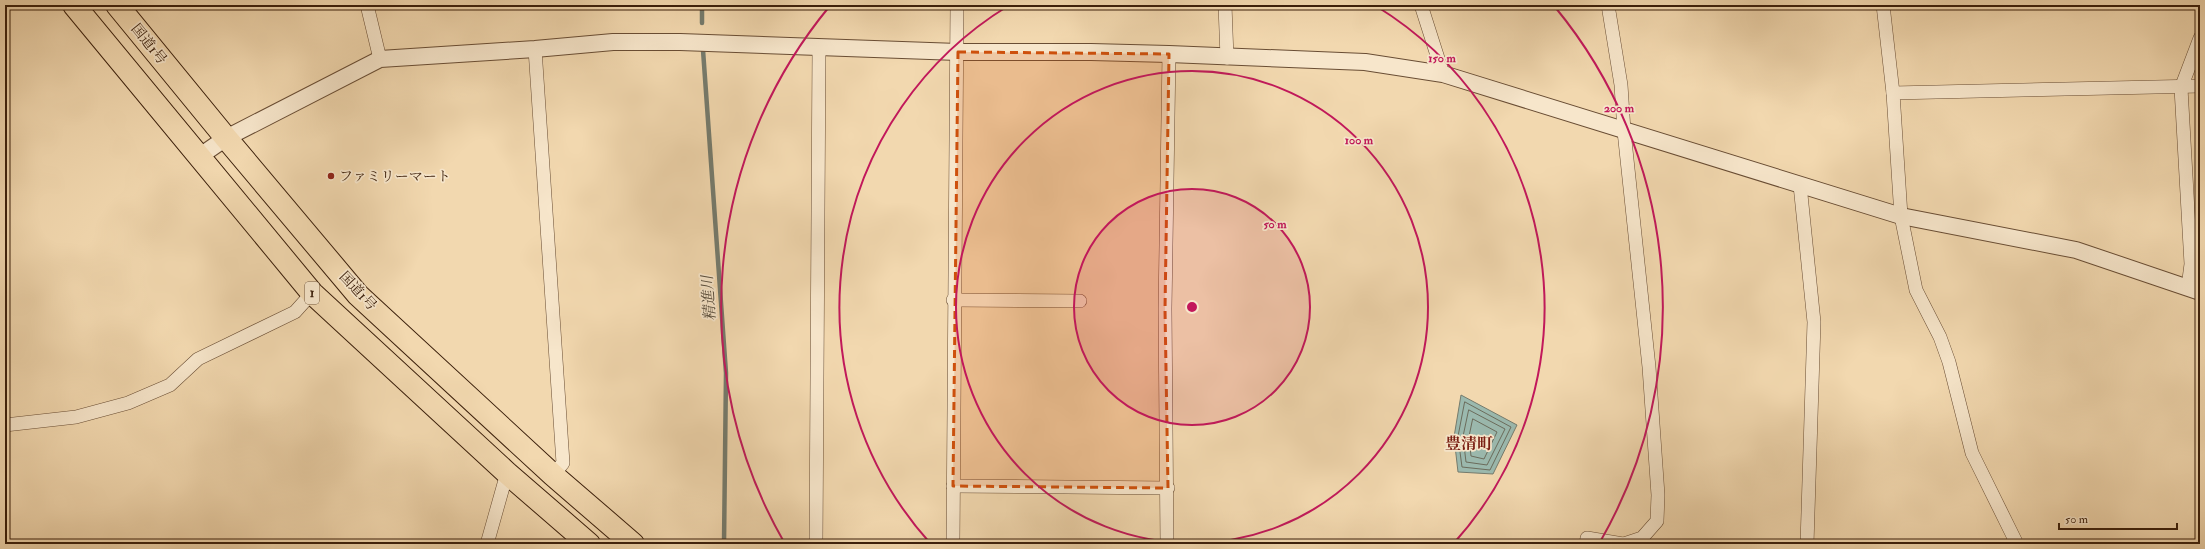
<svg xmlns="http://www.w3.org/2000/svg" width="2205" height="549" font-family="'IM FELL Double Pica','Noto Serif JP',serif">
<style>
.water{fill:#9bb9ae;stroke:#757b6d}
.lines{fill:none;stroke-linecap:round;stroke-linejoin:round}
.shore{stroke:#6b6c5c;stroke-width:1}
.stream{stroke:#757b6d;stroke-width:4.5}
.minor-casing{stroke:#694d34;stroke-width:14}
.tertiary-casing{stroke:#694d34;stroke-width:18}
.trunk-casing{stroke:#3b1f0b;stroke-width:24}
.minor{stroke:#f7e6cb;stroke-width:13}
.tertiary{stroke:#f7e6cb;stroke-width:16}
.trunk{stroke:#f2d8af;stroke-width:22}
.marked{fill:#ce500c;fill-opacity:0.2;stroke:#ce500c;stroke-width:3;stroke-dasharray:8 5;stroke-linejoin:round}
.ring{fill:none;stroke:#c2185b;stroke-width:2}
.poi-dot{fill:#8f2418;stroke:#f7e6cb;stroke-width:1.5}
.labels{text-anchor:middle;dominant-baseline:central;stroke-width:3.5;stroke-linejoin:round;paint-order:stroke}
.shield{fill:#f7e6cb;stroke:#735b45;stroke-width:1}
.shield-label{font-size:13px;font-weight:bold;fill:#3b1f0b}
.street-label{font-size:14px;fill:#3b1f0b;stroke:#f7e6cb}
.poi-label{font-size:14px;fill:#3b1f0b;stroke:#f7e6cb;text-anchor:start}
.water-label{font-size:15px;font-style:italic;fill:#584d3c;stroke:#f7e6cb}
.quarter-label{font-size:16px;font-weight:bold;fill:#7a1f14;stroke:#f7e6cb}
.centre{fill:#c2185b;stroke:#f7e6cb;stroke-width:2}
.ring-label{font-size:12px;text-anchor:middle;font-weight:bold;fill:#c2185b;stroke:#f7e6cb;stroke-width:3.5;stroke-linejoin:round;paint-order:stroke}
</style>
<rect width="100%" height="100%" fill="#f2d8af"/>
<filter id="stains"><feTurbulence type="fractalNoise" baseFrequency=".005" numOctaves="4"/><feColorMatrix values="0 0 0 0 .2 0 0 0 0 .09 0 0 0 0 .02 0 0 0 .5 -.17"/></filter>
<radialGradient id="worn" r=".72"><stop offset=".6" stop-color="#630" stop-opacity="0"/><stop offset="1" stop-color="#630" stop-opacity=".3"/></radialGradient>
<!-- water -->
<polygon class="water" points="1461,395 1517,425 1493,474 1458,472 1454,437"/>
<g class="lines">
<!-- shore -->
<g class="shore">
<polygon points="1465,402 1511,427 1490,470 1462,467 1458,437"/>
<polygon points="1469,410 1505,429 1487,465 1466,462 1463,437"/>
<polygon points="1473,419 1497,432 1484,459 1471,456 1469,437"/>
</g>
<!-- stream -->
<g class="stream">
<polyline points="702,23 702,5"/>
<polyline points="703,50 726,373 724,544"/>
</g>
<defs>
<g id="minor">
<polyline points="367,5 380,59"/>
<polyline points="1225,5 1227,58"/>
<polyline points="1421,5 1443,74"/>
<polyline points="1608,5 1621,85 1624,131 1649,367 1658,495 1657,521 1642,538 1624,544"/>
<polyline points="1883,5 1893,93 1901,216 1916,290 1940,337 1949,362 1972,453 2017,544"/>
<polyline points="535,49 563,463 553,475"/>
<polyline points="1893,93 2200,86"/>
<polyline points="1800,185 1814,322 1807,544"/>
<polyline points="2188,287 2191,264 2181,88 2200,38"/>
<polyline points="953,300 1080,301"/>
<polyline points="5,425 76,417 128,403 170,385 198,359 295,312 312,293"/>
<polyline points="953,486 1168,488"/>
<polyline points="487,544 507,473"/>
<polyline points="816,544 819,48"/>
<polyline points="953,544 957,5"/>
<polyline points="1167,544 1165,309 1169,54"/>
<polyline points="1586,544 1587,538 1623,544"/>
</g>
<polyline id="tertiary" points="200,156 226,138 380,59 535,49 613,42 680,42 958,52 1091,52 1169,54 1365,62 1443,74 1901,216 2076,250 2200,292"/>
<g id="trunk">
<polyline points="74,5 312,293 507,473 589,544"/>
<polyline points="117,5 226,138 358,295 553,475 633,544"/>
</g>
</defs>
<!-- minor casing -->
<use href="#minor" class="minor-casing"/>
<!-- tertiary casing -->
<use href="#tertiary" class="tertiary-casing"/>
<!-- trunk casing -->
<use href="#trunk" class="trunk-casing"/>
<!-- minor -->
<use href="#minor" class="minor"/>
<!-- tertiary -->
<use href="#tertiary" class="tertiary"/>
<!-- trunk -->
<use href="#trunk" class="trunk"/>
</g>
<!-- marked area -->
<path class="marked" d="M958,52L1169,54L1165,309L1168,488L953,486Z"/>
<!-- distance rings -->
<circle cx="1192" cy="307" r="118" fill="#c2185b" fill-opacity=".12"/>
<g class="ring">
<circle cx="1192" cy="307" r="118"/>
<circle cx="1192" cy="307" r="236"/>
<path d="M930 543A353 353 0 0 1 1008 6M1376 6A353 353 0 0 1 1454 543"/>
<path d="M784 542A471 471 0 0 1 829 7M1555 7A471 471 0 0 1 1600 542"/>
</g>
<!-- markers -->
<circle class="poi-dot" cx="331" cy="176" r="4"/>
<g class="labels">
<!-- shield labels -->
<rect class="shield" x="305" y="282" width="14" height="22" rx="3"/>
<g class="shield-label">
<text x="312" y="293">1</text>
</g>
<!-- street labels -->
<g class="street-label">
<text transform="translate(149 44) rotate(51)">国道1号</text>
<text transform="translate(358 291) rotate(47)">国道1号</text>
</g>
<!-- poi labels -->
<g class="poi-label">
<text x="339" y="176">ファミリーマート</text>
</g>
<!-- water labels -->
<g class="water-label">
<text transform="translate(709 298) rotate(-94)">精進川</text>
</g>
<!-- quarter labels -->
<g class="quarter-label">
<text x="1469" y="444">豊清町</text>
</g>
</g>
<circle cx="1192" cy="307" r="6" class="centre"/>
<g class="ring-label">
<text x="1442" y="62">150 m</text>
<text x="1619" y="112">200 m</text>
<text x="1359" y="144">100 m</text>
<text x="1275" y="228">50 m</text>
</g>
<!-- margin -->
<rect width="2205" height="549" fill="none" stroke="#f2d8af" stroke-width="20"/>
<rect x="6" y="6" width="2193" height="537" fill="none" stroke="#3b1f0b" stroke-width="2"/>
<rect x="10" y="10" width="2185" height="529" fill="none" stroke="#3b1f0b"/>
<!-- scale -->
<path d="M2059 523v6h118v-6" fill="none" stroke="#3b1f0b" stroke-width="2"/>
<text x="2065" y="523" font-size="12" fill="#3b1f0b" stroke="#f7e6cb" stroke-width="3" paint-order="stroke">50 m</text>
<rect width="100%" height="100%" filter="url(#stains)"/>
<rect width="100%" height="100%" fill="url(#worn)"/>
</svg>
